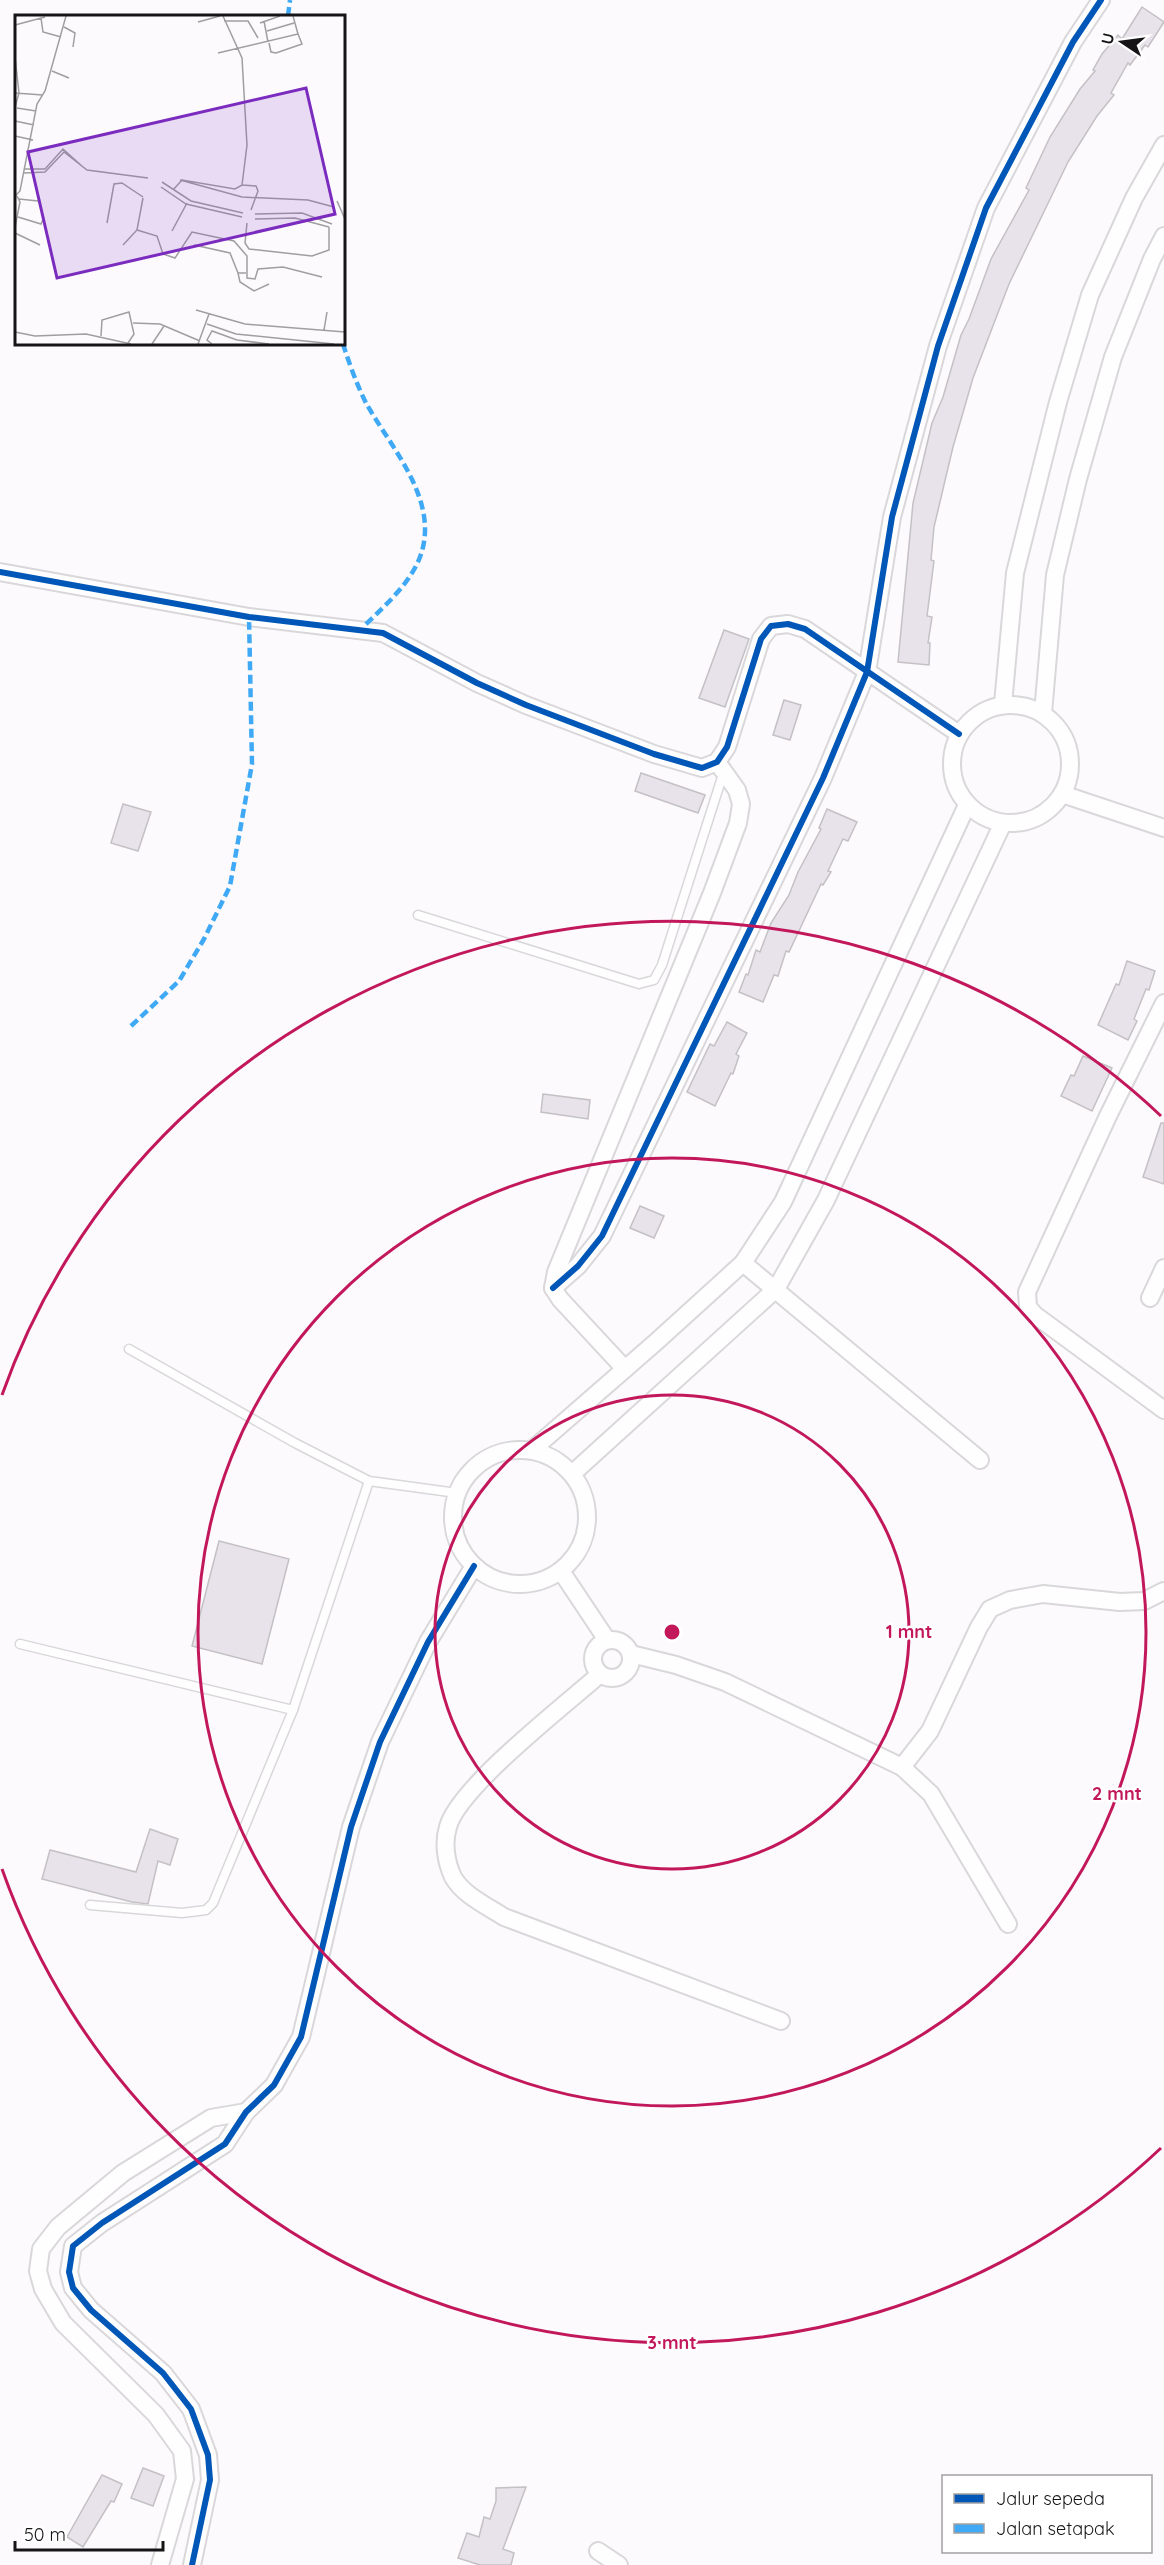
<svg xmlns="http://www.w3.org/2000/svg" width="1164" height="2565" font-family="Quicksand,sans-serif">
<style>
.building{fill:#e8e3eb;stroke:#c3c1c4;stroke-width:1.5}
.lines{fill:none;stroke-linecap:round;stroke-linejoin:round}
.lane-casing{stroke:#d9d7da;stroke-width:11}
.street-casing{stroke:#d9d7da;stroke-width:20}
.lane{stroke:#fffeff;stroke-width:8}
.street{stroke:#fffeff;stroke-width:16}
.quiet{stroke:#3fa9f5;stroke-width:4.5;stroke-dasharray:9 4.5;stroke-linecap:butt}
.cycleway-casing{stroke:#fff;stroke-width:10}
.cycleway{stroke:#0057b8;stroke-width:6}
.ring{fill:none;stroke:#c2185b;stroke-width:3}
.inset-road{fill:none;stroke:#a09ea1;stroke-width:1.5}
.view{fill:#7b2cbf;fill-opacity:0.15;stroke:#7b2cbf;stroke-width:3}
.inset-edge{fill:none;stroke:#161417;stroke-width:3}
.centre{fill:#c2185b;stroke:#fff;stroke-width:3}
.ring-label{font-size:18px;text-anchor:middle;font-weight:bold;fill:#c2185b;stroke:#fff;stroke-width:5;stroke-linejoin:round;paint-order:stroke}
</style>
<rect width="100%" height="100%" fill="#fcfafd"/>
<!-- building -->
<g class="building">
<polygon points="1142,7 1164,22 1148,47 1145,45 1130,65 1128,63 1111,93 1114,95 1097,116 1068,162 1009,284 973,378 953,447 934,527 931,560 934,561 927,616 932,617 928,643 930,643 929,665 898,662 913,503 932,423 943,397 961,335 969,319 991,259 1029,190 1026,188 1050,137 1080,89 1095,71 1093,70 1102,54 1118,35 1122,39"/>
<polygon points="724,630 749,639 725,707 699,698"/>
<polygon points="784,700 801,705 790,740 773,735"/>
<polygon points="641,773 705,795 698,813 635,791"/>
<polygon points="123,804 151,812 138,851 111,843"/>
<polygon points="827,809 857,822 848,841 843,839 828,871 831,872 823,885 821,884 789,952 786,951 778,976 774,975 763,1002 739,992 746,974 748,975 756,950 760,952 771,923 789,895 798,872 821,829 819,828"/>
<polygon points="1127,961 1155,971 1149,990 1146,989 1134,1019 1137,1021 1128,1040 1098,1025 1116,984 1119,985"/>
<polygon points="727,1022 747,1033 736,1054 739,1056 733,1074 731,1073 715,1106 687,1092 710,1044 714,1046"/>
<polygon points="1083,1056 1112,1068 1092,1111 1061,1096 1071,1075 1074,1076"/>
<polygon points="543,1094 590,1100 588,1119 541,1112"/>
<polygon points="1161,1123 1164,1123 1164,1184 1143,1177"/>
<polygon points="640,1206 664,1216 654,1238 630,1228"/>
<polygon points="219,1541 289,1559 262,1664 192,1646"/>
<polygon points="150,1829 178,1839 170,1865 158,1861 148,1904 132,1902 42,1879 50,1850 136,1872"/>
<polygon points="143,2468 164,2476 153,2506 131,2498"/>
<polygon points="102,2475 122,2484 114,2502 111,2501 83,2547 67,2537"/>
<polygon points="526,2487 503,2549 514,2553 511,2565 480,2565 458,2558 467,2533 479,2537 484,2517 490,2519 496,2501 496,2488"/>
</g>
<g class="lines">
<defs>
<g id="lane">
<polyline points="418,915 639,984 654,980 662,965 724,771"/>
<polyline points="129,1349 295,1443 369,1481 457,1493"/>
<polyline points="20,1644 293,1710"/>
<polyline points="90,1905 182,1913 206,1910 213,1903 293,1710 369,1481"/>
</g>
<g id="street">
<polyline points="0,572 249,617 383,633 477,683 526,705 654,754 702,768 717,762 727,747 761,639 771,626 788,624 805,629 959,734"/>
<polyline points="1003,704 1015,573 1058,402 1090,295 1134,198 1164,145"/>
<circle cx="1011" cy="764" r="59"/>
<polyline points="1043,713 1055,575 1078,479 1113,357 1152,259 1164,236"/>
<polyline points="1062,794 1164,828"/>
<polyline points="1164,1003 1108,1116 1027,1292 1028,1307 1035,1315 1164,1410"/>
<polyline points="743,1263 980,1460"/>
<polyline points="553,1288 578,1266 602,1236 823,778 867,672 892,517 938,346 986,208 1073,42 1101,0"/>
<polyline points="1150,1298 1164,1268"/>
<polyline points="625,1369 560,1299 553,1288 556,1272 712,893 738,823 741,804 737,790 717,762"/>
<polyline points="532,1450 656,1342 743,1263 783,1202 967,805"/>
<circle cx="520" cy="1517" r="67"/>
<polyline points="573,1473 776,1289 826,1200 1003,823"/>
<polyline points="561,1571 607,1640"/>
<circle cx="612" cy="1659" r="19"/>
<polyline points="631,1654 676,1665 725,1682 902,1767 931,1794 1008,1924"/>
<path d="M599,1675C565,1705 458,1788 448,1827C443,1843 446,1862 453,1877C463,1895 487,1906 504,1917L781,2021"/>
<polyline points="902,1767 930,1731 979,1627 990,1609 1010,1600 1043,1594 1120,1602 1144,1601 1164,1591"/>
<polyline points="598,2551 619,2565"/>
<polyline points="160,2565 185,2479 182,2451 156,2415 63,2323 43,2289 38,2271 41,2249 58,2227 123,2173 211,2118 246,2112"/>
<polyline points="192,2565 210,2480 208,2455 191,2409 163,2373 91,2310 73,2288 69,2272 73,2246 102,2223 225,2144 246,2112 274,2085 301,2037 351,1827 380,1742 428,1642 474,1566"/>
</g>
</defs>
<!-- lane casing -->
<use href="#lane" class="lane-casing"/>
<!-- street casing -->
<use href="#street" class="street-casing"/>
<!-- lane -->
<use href="#lane" class="lane"/>
<!-- street -->
<use href="#street" class="street"/>
<!-- quiet -->
<g class="quiet">
<polyline points="288,16 290,0"/>
<path d="M343,344C349,363 357,385 366,403C391,448 441,501 420,557C409,586 381,609 360,630"/>
<polyline points="131,1026 179,981 204,939 230,886 252,764 249,617"/>
</g>
<defs>
<g id="cycleway">
<polyline points="0,572 249,617 383,633 477,683 526,705 654,754 702,768 717,762 727,747 761,639 771,626 788,624 805,629 959,734"/>
<polyline points="553,1288 578,1266 602,1236 823,778 867,672 892,517 938,346 986,208 1073,42 1101,0"/>
<polyline points="192,2565 210,2480 208,2455 191,2409 163,2373 91,2310 73,2288 69,2272 73,2246 102,2223 225,2144 246,2112 274,2085 301,2037 351,1827 380,1742 428,1642 474,1566"/>
</g>
</defs>
<!-- cycleway casing -->
<use href="#cycleway" class="cycleway-casing"/>
<!-- cycleway -->
<use href="#cycleway" class="cycleway"/>
</g>
<!-- distance rings -->
<g class="ring">
<circle cx="672" cy="1632" r="237"/>
<circle cx="672" cy="1632" r="474"/>
<path d="M1161 2148A711 711 0 0 1 2 1869M2 1395A711 711 0 0 1 1161 1116"/>
</g>
<!-- overview -->
<g transform="translate(15 15)">
<rect width="330" height="330" fill="#fcfafd"/>
<path class="inset-road" d="M208,1L227,43L232,130L227,170M26,3L28,17L46,22M209,6H233L243,23M249,6L253,27M183,7L205,1M245,8L265,1M0,10L30,2M49,12L60,18L58,32M252,16L279,8M254,28L256,37L261,38L287,29L283,19M203,38L283,19L278,1M0,42L4,78L0,92M37,56L54,63M0,78L28,80M2,93L21,96M0,106L19,110M0,121L18,125M9,154H30L48,134L68,152M9,158L30,157L49,137L72,155L133,163M165,165L227,182L293,185L319,192M147,167L176,186L228,198M146,172L171,189L227,202M158,175L167,165L220,174L227,170L241,171L243,176L236,195M0,181L5,176L22,89L30,76L51,1M4,184L23,186M322,186L330,204M240,199L287,198L317,209M3,202L26,209L29,202M240,204L280,203L314,212M92,208L99,169L107,168L128,182L125,180M232,208L230,228L234,234L297,241L314,235V212M0,212L5,187L2,181M122,215L142,221L148,239L160,243L177,217L219,226L232,241V263L240,264L243,254L268,252L307,262M157,216L172,188M0,218L25,230M108,230L122,215L128,183M179,230L215,238L223,258H231M223,258L225,267L239,276L254,269M181,295L230,309L330,317M118,308L145,309L185,326M192,309L221,319L319,329M309,315L312,297M0,317L20,321L71,319L116,329M86,321L87,305L114,297L119,319L113,328M137,329L149,311M183,329L194,299M197,329L192,325L197,316L222,325L254,329"/>
<path class="view" d="M291,73L320,199L42,263L13,137Z"/>
<rect width="330" height="330" class="inset-edge"/>
</g>
<circle cx="672" cy="1632" r="9" class="centre"/>
<g class="ring-label">
<text x="909" y="1638">1 mnt</text>
<text x="1117" y="1800">2 mnt</text>
<text x="672" y="2349">3 mnt</text>
</g>
<!-- legend -->
<rect x="942" y="2475" width="210" height="78" fill="#ffffff" stroke="#a2a1a2" stroke-width="1.5"/>
<rect x="954" y="2494" width="30" height="9" fill="#0057b8" stroke="#a2a1a2" stroke-width="1.5"/>
<text x="996" y="2505" font-size="18" fill="#161417">Jalur sepeda</text>
<rect x="954" y="2524" width="30" height="9" fill="#3fa9f5" stroke="#a2a1a2" stroke-width="1.5"/>
<text x="996" y="2535" font-size="18" fill="#161417">Jalan setapak</text>
<!-- north arrow -->
<g transform="translate(1122 42) rotate(283)" stroke="#ffffff" stroke-width="4.5" paint-order="stroke">
<path d="M0-4.5L10 22L0 15L-10 22Z" fill="#161417"/>
<text y="-9" font-size="16" font-weight="bold" text-anchor="middle" fill="#161417">U</text>
</g>
<!-- scale -->
<path d="M15 2541v9h148v-9" fill="none" stroke="#161417" stroke-width="3"/>
<text x="24" y="2541" font-size="18" fill="#161417" stroke="#ffffff" stroke-width="4.5" paint-order="stroke">50 m</text>
</svg>
